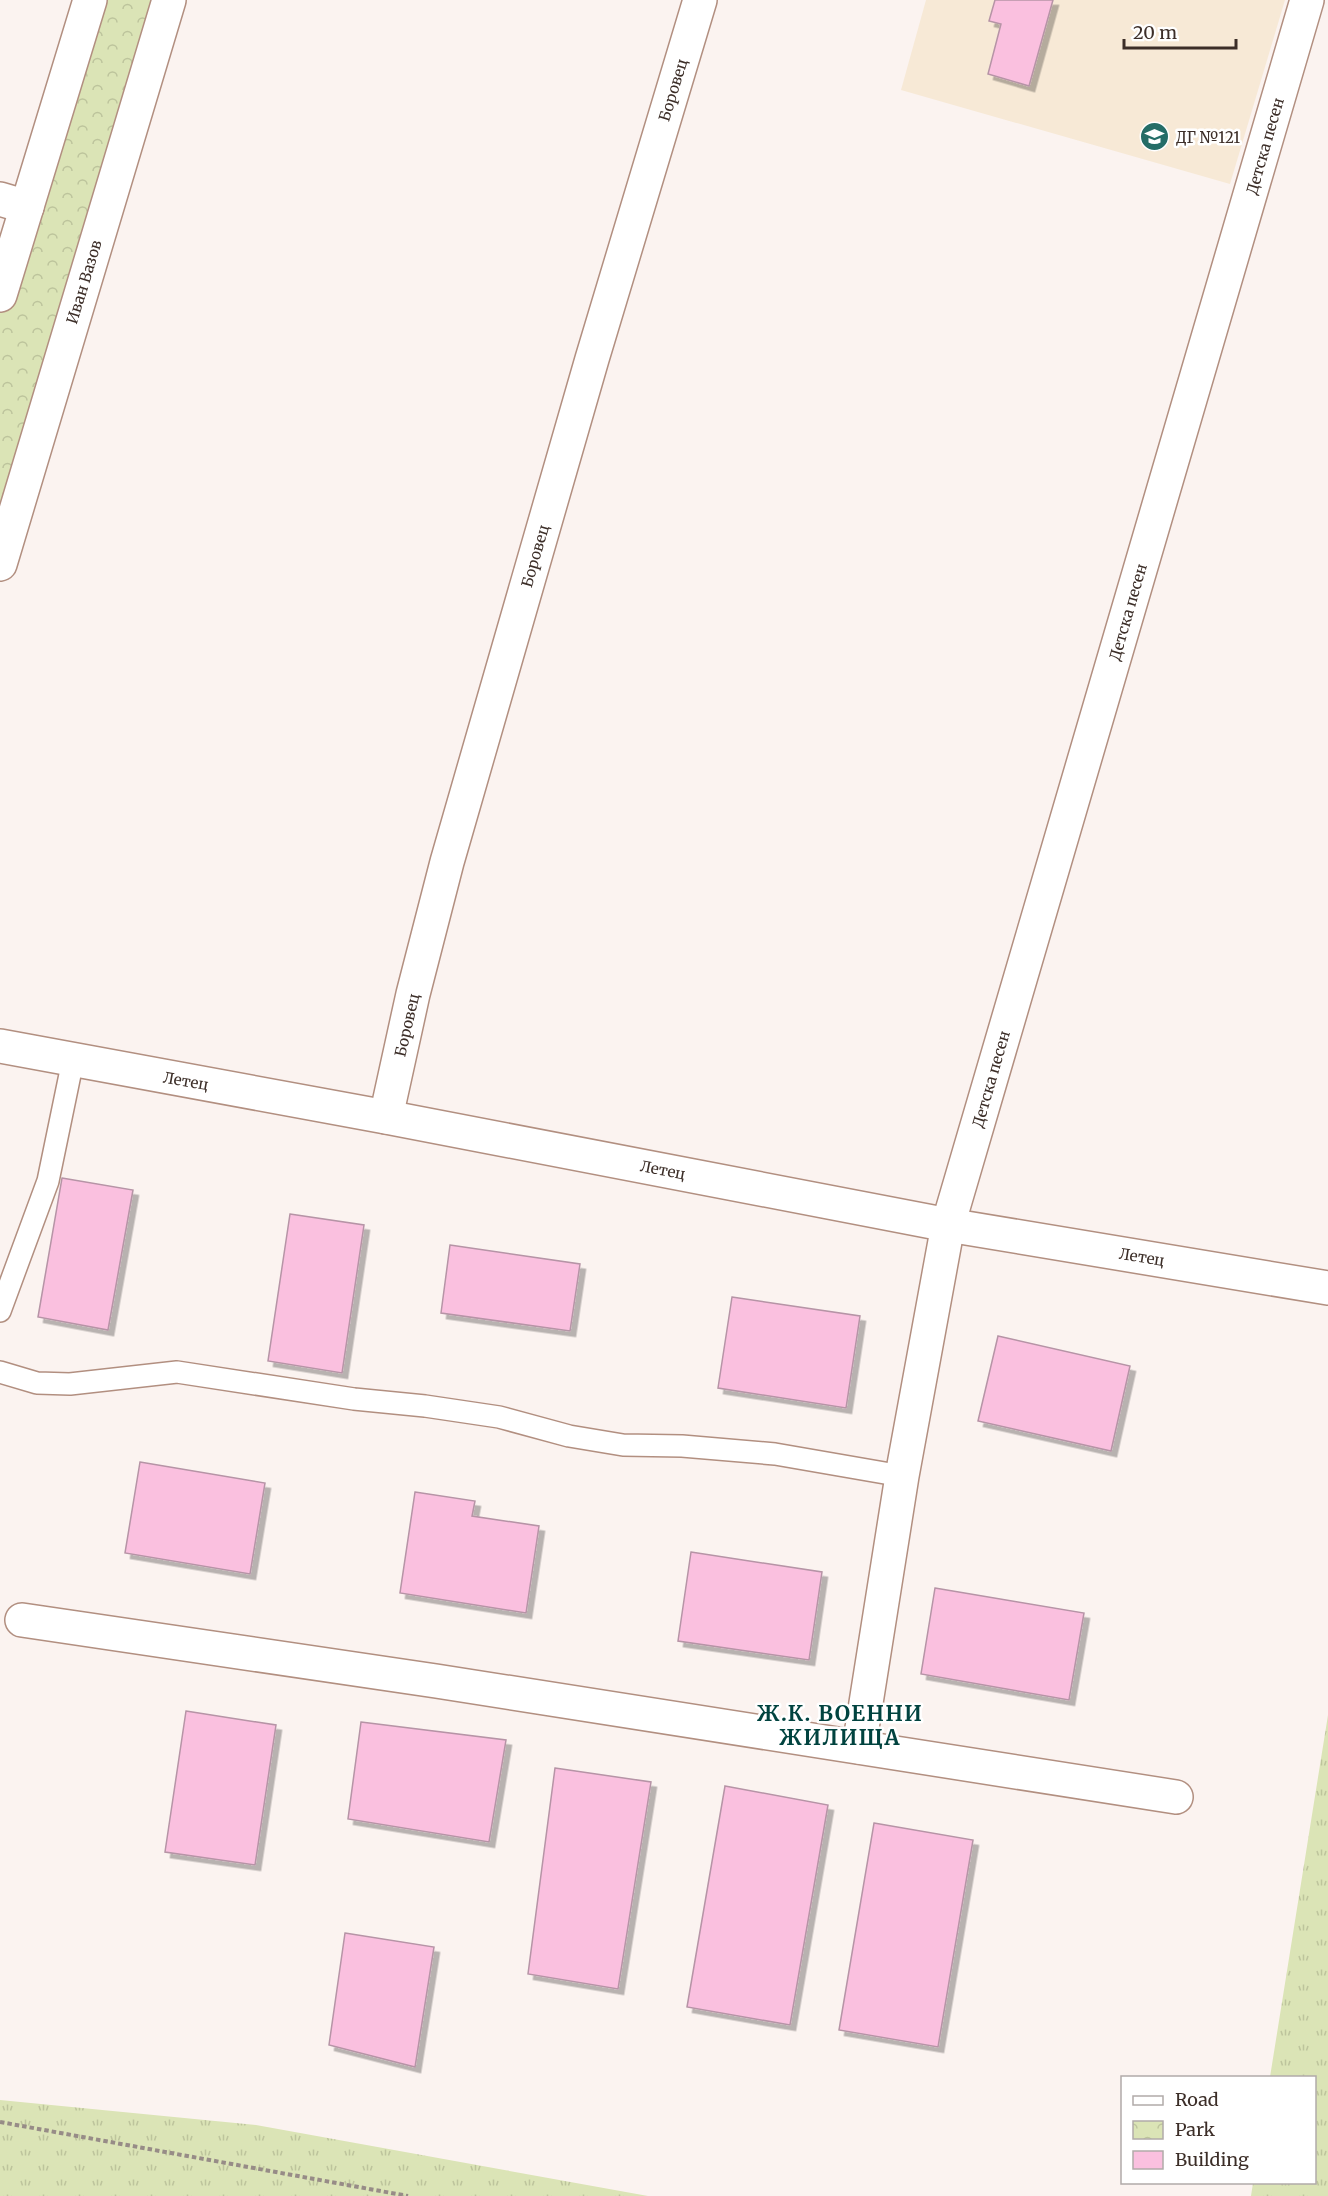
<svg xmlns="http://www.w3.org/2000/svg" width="1328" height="2196" font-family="Merriweather,serif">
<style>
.education{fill:#f7e9d6}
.grass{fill:url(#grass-tufts)}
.park{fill:url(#park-crowns)}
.building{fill:#fac0df;stroke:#b694a6;stroke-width:1.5;filter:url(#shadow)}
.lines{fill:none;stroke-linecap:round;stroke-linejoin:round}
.lane-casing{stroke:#b28f80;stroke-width:24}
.street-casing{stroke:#b28f80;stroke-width:36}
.path{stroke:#978c87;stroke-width:4;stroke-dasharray:4.5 3;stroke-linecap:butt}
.lane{stroke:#fff;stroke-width:21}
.street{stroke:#fff;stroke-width:33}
.labels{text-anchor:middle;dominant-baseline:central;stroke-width:5;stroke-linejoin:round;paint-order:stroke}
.street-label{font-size:15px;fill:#3c2e28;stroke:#fff}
.poi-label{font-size:15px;fill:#3c2e28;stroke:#fff;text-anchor:start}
.district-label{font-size:21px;font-weight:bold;letter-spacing:1.5px;fill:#01433f;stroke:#fff}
</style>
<defs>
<pattern id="grass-tufts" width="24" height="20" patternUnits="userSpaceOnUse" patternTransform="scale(1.5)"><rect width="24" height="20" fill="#dbe4b6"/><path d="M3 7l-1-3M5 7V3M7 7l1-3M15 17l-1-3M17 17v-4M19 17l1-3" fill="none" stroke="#bdc49c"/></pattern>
<pattern id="park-crowns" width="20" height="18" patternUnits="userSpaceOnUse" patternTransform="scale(1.5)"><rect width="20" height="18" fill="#dbe4b6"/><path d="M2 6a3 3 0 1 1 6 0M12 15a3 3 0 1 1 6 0" fill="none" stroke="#bdc49c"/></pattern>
<filter id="shadow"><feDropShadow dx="5.5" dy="5.5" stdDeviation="0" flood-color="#0004"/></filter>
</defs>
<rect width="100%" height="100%" fill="#fbf3f0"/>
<!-- education -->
<polygon class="education" points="926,0 1285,0 1230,184 901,90"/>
<!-- grass -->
<g class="grass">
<polygon points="1328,1715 1328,2196 1251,2196 1253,2183 1314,2182 1314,2078 1270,2077"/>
<polygon points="0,2100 256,2125 648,2196 0,2196"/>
</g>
<!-- park -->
<polygon class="park" points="90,0 169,0 0,565 0,295"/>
<!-- building -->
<g class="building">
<polygon points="995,0 1053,0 1029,86 988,74 1001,24 989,21"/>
<polygon points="62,1178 133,1190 108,1330 38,1317"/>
<polygon points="290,1214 364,1225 342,1373 268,1361"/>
<polygon points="450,1245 580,1264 570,1331 441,1313"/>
<polygon points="732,1297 860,1316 846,1408 718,1388"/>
<polygon points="998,1336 1130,1366 1111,1451 978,1421"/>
<polygon points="140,1462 265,1483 250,1574 125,1553"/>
<polygon points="415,1492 475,1501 472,1516 539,1526 526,1613 400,1593"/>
<polygon points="691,1552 822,1572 809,1660 678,1641"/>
<polygon points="935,1588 1084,1613 1069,1700 921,1674"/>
<polygon points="186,1711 276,1725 255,1865 165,1852"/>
<polygon points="361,1722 506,1740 489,1842 348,1819"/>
<polygon points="555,1768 651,1782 618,1989 528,1974"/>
<polygon points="725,1786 828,1805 790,2025 687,2007"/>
<polygon points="874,1823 973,1840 938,2047 839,2030"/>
<polygon points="345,1933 434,1947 415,2067 329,2045"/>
</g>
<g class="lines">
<defs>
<g id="lane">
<polyline points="0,1311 48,1181 73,1060"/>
<polyline points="0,1372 37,1383 70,1384 177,1372 354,1399 425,1406 499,1417 569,1436 623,1445 682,1446 775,1454 902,1476"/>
</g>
<g id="street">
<polyline points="0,199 27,207"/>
<polyline points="0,295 90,0"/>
<polyline points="0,564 169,0"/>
<polyline points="0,1046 386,1117 948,1225 1328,1288"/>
<polyline points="386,1117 413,994 447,862 592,359 700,0"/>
<polyline points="22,1620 436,1681 1176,1797"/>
<polyline points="859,1747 902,1476 948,1225 1307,0"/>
</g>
</defs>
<!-- lane casing -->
<use href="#lane" class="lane-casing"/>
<!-- street casing -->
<use href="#street" class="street-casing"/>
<!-- path -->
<polyline class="path" points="0,2122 408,2196"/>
<!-- lane -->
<use href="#lane" class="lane"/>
<!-- street -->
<use href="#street" class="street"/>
</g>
<!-- icons -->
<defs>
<symbol id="school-disc" viewBox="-11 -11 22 22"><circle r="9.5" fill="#246d67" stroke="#fff"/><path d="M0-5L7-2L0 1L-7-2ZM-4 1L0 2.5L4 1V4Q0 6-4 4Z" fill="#fff"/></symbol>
</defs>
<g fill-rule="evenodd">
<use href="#school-disc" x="1138" y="120" width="33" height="33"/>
</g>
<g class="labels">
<!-- street labels -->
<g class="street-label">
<text transform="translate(673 90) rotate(-73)">Боровец</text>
<text transform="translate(1265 146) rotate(-74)">Детска песен</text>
<text transform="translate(84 282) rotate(-73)">Иван Вазов</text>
<text transform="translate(535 556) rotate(-74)">Боровец</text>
<text transform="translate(1128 612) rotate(-74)">Детска песен</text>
<text transform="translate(407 1025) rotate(-77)">Боровец</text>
<text transform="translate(991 1079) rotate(-74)">Детска песен</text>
<text transform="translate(186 1081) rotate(10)">Летец</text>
<text transform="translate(663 1170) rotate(11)">Летец</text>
<text transform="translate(1142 1257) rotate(9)">Летец</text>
</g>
<!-- poi labels -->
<g class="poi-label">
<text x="1176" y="137">ДГ №121</text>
</g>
<!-- district labels -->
<g class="district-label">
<text x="840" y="1713">Ж.К. ВОЕННИ<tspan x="840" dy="24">ЖИЛИЩА</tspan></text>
</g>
</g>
<!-- legend -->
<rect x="1121" y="2076" width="195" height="108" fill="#ffffff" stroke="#b1aba9" stroke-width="1.5"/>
<rect x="1133" y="2096" width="30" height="9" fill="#ffffff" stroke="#b1aba9" stroke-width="1.5"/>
<text x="1175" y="2106" font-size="18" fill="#3c2e28">Road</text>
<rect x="1133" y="2121" width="30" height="18" fill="url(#park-crowns)" stroke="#b1aba9" stroke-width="1.5"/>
<text x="1175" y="2136" font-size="18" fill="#3c2e28">Park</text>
<rect x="1133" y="2151" width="30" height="18" fill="#fac0df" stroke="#b1aba9" stroke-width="1.5"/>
<text x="1175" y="2166" font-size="18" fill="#3c2e28">Building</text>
<!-- scale -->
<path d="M1124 39v9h112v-9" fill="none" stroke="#3c2e28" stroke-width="3"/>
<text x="1133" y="39" font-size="18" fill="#3c2e28" stroke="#ffffff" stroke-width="4.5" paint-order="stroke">20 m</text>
</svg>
